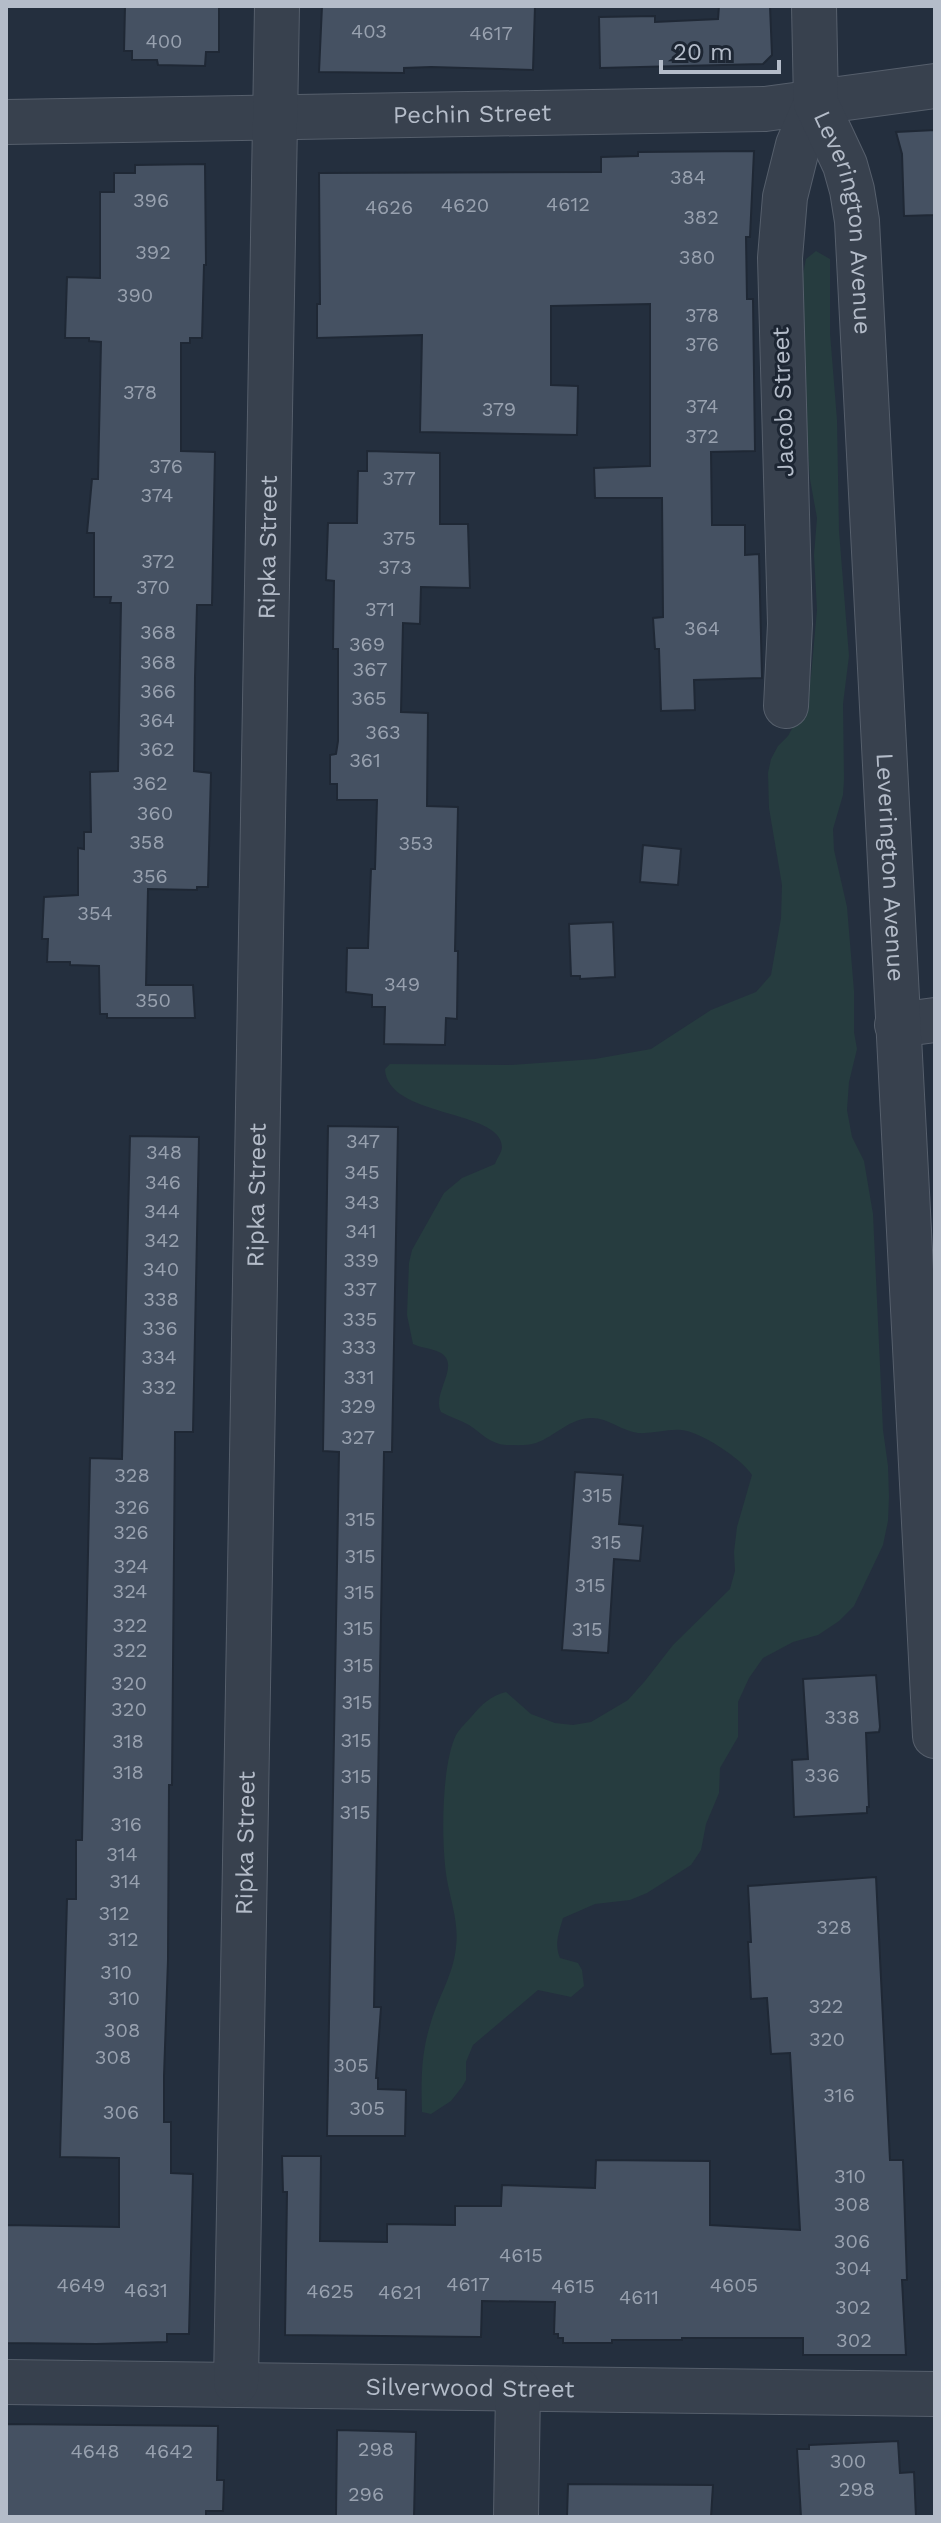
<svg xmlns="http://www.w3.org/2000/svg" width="941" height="2523" font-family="'Work Sans',sans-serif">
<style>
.green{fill:#263c3f}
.building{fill:#455162;stroke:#1f2835;stroke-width:2}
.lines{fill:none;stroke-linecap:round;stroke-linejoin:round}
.minor-casing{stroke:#565f6c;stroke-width:46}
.tertiary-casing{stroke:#565f6c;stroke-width:46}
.minor{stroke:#38414e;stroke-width:44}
.tertiary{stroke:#38414e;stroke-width:44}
.labels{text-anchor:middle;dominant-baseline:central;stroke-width:6;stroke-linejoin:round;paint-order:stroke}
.number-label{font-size:20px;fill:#98a1af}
.street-label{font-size:24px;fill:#b4bcc9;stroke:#1d2633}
</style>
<rect width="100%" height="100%" fill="#242f3e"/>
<!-- green -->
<path class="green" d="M816,251L830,259V333L837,420L839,531L849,656L843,704L844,779L843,795L833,829L834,850L847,907L854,991V1032L857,1049L849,1082L847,1110L852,1137L864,1161L873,1214L883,1430L888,1466L889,1497L888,1521L883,1545L854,1606L839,1621L818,1635L793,1642L763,1658L749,1678L738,1702V1737L720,1768L719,1793L706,1824L701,1850L691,1865L647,1893L630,1900L595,1904L563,1918C559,1932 554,1944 560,1958L578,1963L582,1970L584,1986L571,1997L538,1990L473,2045L466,2062V2080L462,2087L451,2101L431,2114L422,2112C421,2080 421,2053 431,2022C439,1995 453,1976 456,1947C459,1924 451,1902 447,1880C441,1846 441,1766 456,1735C460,1728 467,1722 472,1716C481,1705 492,1695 506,1692L531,1714L555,1723L573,1725L591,1722L628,1700L645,1681L673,1645L730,1589L735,1571L734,1552L737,1527L752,1475C742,1459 700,1431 681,1430C667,1429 652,1434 638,1433C622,1431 608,1418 592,1418C569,1418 556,1436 536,1443C528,1446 515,1445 506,1445C490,1444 481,1433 469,1425C460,1420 450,1417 441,1412C431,1393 463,1364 439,1352C431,1348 421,1348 413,1344L407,1315L409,1263L412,1250L444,1193L462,1178L495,1164C497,1158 502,1152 502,1147C502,1109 387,1118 385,1069L390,1064L511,1065L595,1059L651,1049L711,1010L756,992L771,975L781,918L782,885L769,808L768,773L771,759L778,746L788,736L805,705L811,676L817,610L814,555L817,518L810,479L800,346L802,279L806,259Z"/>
<!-- building -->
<g class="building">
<polygon points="125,6 219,6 219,52 206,52 205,66 158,65 157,60 132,60 132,51 124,51"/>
<polygon points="322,6 535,6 533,70 431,67 404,68 404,73 319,72"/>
<polygon points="719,6 770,6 772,55 763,64 600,68 599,17 655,16 655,22 718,19"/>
<polygon points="935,130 935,215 904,216 902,154 896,132"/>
<polygon points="754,151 750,237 746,237 747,299 753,299 755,451 711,452 712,525 745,525 745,555 759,554 762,678 694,680 695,710 661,711 659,649 655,649 653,618 663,617 662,498 595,498 594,468 650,466 650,304 551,306 551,385 578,386 577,435 420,432 422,335 317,338 317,304 320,304 319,173 601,172 601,157 638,156 638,152"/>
<polygon points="205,164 206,265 204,265 202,338 190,338 190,343 181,343 181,451 215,452 212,605 197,605 195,677 194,771 211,773 208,887 197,887 197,890 148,889 146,985 193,985 195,1018 107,1018 107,1014 100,1014 99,966 70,965 70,962 47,962 48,939 42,939 44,897 78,895 78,848 84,849 84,832 91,832 90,772 118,771 121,603 110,603 111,597 94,597 94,533 87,533 92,479 98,479 101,342 89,341 89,338 65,338 67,277 100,278 100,192 114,192 114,173 135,173 135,165"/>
<polygon points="367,451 440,453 440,524 468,524 470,588 421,587 420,624 403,623 401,712 428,713 427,806 458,807 455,951 458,951 457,1019 446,1018 445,1045 384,1044 385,1007 372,1007 372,995 346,992 347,948 368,948 371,869 375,869 377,800 337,800 337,784 330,784 330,755 336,754 338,741 338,649 333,649 334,581 326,580 328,523 357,523 358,471 367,471"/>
<polygon points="643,845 681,849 678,885 640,882"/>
<polygon points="613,922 615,977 580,979 580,976 571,976 569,924"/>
<polygon points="328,1126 398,1127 392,1452 384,1452 374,2007 381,2007 376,2078 378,2078 378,2089 406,2090 405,2136 327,2136 339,1452 323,1451"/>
<polygon points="130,1136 199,1137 193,1432 175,1432 172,1785 169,1785 168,1960 164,2076 164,2122 171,2122 171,2173 193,2174 189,2334 167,2334 167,2342 96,2344 6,2343 6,2225 119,2227 119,2158 60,2157 67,1899 76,1899 76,1840 82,1840 90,1458 122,1459"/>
<polygon points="575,1472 623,1475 619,1524 643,1526 640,1561 614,1559 608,1653 562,1650"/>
<polygon points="876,1675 880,1727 879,1732 866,1733 869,1807 867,1807 867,1813 794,1817 792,1760 808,1759 803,1679"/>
<polygon points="876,1877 890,2160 903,2160 907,2280 902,2280 906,2355 803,2355 803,2338 682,2338 682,2340 612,2340 612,2343 563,2343 563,2338 558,2338 558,2334 554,2334 555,2302 482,2301 481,2337 285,2335 287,2192 283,2192 282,2156 321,2156 320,2241 387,2242 387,2224 455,2225 455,2206 501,2206 502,2185 595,2188 596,2160 710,2161 710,2225 800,2230 790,2053 771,2054 767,1998 751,1999 748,1942 751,1942 748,1886"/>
<polygon points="6,2424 218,2426 217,2480 224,2480 223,2511 206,2511 206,2516 6,2517"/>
<polygon points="337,2430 416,2432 414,2517 336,2517"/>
<polygon points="898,2441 900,2473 914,2472 916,2517 801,2517 797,2449 809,2449 809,2445"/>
<polygon points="568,2484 713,2485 711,2517 567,2517"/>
</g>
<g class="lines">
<defs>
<g id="minor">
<path id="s1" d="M6,122L765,109L935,86"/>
<polyline points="786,706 790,624 780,258 785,197 798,145 816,103"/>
<polyline points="897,1025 935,1020"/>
<path id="s2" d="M6,2382L935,2394"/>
<path id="s3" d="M236,2383L277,6"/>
<polyline points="516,2517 518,2389"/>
</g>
<g id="tertiary">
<path id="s4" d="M814,6L816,103L845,165L852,190L857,221L935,1736"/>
</g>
</defs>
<!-- minor casing -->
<use href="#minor" class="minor-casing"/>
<!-- tertiary casing -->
<use href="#tertiary" class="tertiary-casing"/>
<!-- minor -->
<use href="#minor" class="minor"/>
<!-- tertiary -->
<use href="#tertiary" class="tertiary"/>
</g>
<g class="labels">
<!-- number labels -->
<g class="number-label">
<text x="369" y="31">403</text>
<text x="491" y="33">4617</text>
<text x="164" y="41">400</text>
<text x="688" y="177">384</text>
<text x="151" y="200">396</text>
<text x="568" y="204">4612</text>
<text x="465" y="205">4620</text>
<text x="389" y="207">4626</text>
<text x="701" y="217">382</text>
<text x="153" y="252">392</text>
<text x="697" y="257">380</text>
<text x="135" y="295">390</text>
<text x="702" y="315">378</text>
<text x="702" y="344">376</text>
<text x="140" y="392">378</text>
<text x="702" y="406">374</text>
<text x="499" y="409">379</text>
<text x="702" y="436">372</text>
<text x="166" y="466">376</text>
<text x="399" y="478">377</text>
<text x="157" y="495">374</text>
<text x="399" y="538">375</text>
<text x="158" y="561">372</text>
<text x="395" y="567">373</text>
<text x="153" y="587">370</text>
<text x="380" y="609">371</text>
<text x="702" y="628">364</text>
<text x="158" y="632">368</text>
<text x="367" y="644">369</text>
<text x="158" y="662">368</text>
<text x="370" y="669">367</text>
<text x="158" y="691">366</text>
<text x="369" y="698">365</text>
<text x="157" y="720">364</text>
<text x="383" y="732">363</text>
<text x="157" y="749">362</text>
<text x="365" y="760">361</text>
<text x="150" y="783">362</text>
<text x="155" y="813">360</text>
<text x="147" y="842">358</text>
<text x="416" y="843">353</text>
<text x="150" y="876">356</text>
<text x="95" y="913">354</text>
<text x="402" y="984">349</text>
<text x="153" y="1000">350</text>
<text x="363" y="1141">347</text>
<text x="164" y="1152">348</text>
<text x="362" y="1172">345</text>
<text x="163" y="1182">346</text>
<text x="362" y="1202">343</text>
<text x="162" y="1211">344</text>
<text x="361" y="1231">341</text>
<text x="162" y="1240">342</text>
<text x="361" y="1260">339</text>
<text x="161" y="1269">340</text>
<text x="360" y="1289">337</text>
<text x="161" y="1299">338</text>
<text x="360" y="1319">335</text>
<text x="160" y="1328">336</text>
<text x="359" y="1347">333</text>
<text x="159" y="1357">334</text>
<text x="359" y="1377">331</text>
<text x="159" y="1387">332</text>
<text x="358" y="1406">329</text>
<text x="358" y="1437">327</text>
<text x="132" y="1475">328</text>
<text x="597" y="1495">315</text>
<text x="132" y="1507">326</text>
<text x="360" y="1519">315</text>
<text x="131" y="1532">326</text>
<text x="606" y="1542">315</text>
<text x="360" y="1556">315</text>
<text x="131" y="1566">324</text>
<text x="590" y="1585">315</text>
<text x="130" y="1591">324</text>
<text x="359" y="1592">315</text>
<text x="130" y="1625">322</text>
<text x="358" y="1628">315</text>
<text x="587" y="1629">315</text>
<text x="130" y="1650">322</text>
<text x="358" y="1665">315</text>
<text x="129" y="1683">320</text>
<text x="357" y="1702">315</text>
<text x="129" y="1709">320</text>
<text x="842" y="1717">338</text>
<text x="356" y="1740">315</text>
<text x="128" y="1741">318</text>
<text x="128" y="1772">318</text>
<text x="822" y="1775">336</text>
<text x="356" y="1776">315</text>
<text x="355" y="1812">315</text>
<text x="126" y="1824">316</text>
<text x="122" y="1854">314</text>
<text x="125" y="1881">314</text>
<text x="114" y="1913">312</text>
<text x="834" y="1927">328</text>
<text x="123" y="1939">312</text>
<text x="116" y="1972">310</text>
<text x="124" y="1998">310</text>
<text x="826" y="2006">322</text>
<text x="122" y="2030">308</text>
<text x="827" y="2039">320</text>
<text x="113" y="2057">308</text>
<text x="351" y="2065">305</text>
<text x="839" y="2095">316</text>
<text x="367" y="2108">305</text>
<text x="121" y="2112">306</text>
<text x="850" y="2176">310</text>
<text x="852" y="2204">308</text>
<text x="852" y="2241">306</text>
<text x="521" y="2255">4615</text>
<text x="853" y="2268">304</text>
<text x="468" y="2284">4617</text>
<text x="81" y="2285">4649</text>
<text x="734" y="2285">4605</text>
<text x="573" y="2286">4615</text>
<text x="146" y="2290">4631</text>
<text x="330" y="2291">4625</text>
<text x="400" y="2292">4621</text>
<text x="639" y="2297">4611</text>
<text x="853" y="2307">302</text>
<text x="854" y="2340">302</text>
<text x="376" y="2449">298</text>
<text x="95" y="2451">4648</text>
<text x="169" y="2451">4642</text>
<text x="848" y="2461">300</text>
<text x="857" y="2489">298</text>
<text x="366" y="2494">296</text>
</g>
<!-- street labels -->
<g class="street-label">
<text stroke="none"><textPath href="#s1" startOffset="466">Pechin Street</textPath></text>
<text stroke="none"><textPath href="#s4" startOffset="222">Leverington Avenue</textPath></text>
<text transform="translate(783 402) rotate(-92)">Jacob Street</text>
<text stroke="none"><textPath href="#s3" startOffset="1836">Ripka Street</textPath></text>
<text stroke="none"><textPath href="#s4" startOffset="870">Leverington Avenue</textPath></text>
<text stroke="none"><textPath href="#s3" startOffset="1188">Ripka Street</textPath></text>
<text stroke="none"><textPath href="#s3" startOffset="540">Ripka Street</textPath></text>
<text stroke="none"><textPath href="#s2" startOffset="464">Silverwood Street</textPath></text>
</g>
</g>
<!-- border -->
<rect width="941" height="2523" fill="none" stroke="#b4bcc9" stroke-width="16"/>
<!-- scale -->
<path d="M661 60v12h118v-12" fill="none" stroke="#b4bcc9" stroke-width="4"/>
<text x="673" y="60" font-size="24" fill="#b4bcc9" stroke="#1d2633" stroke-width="6" paint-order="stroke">20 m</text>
</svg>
